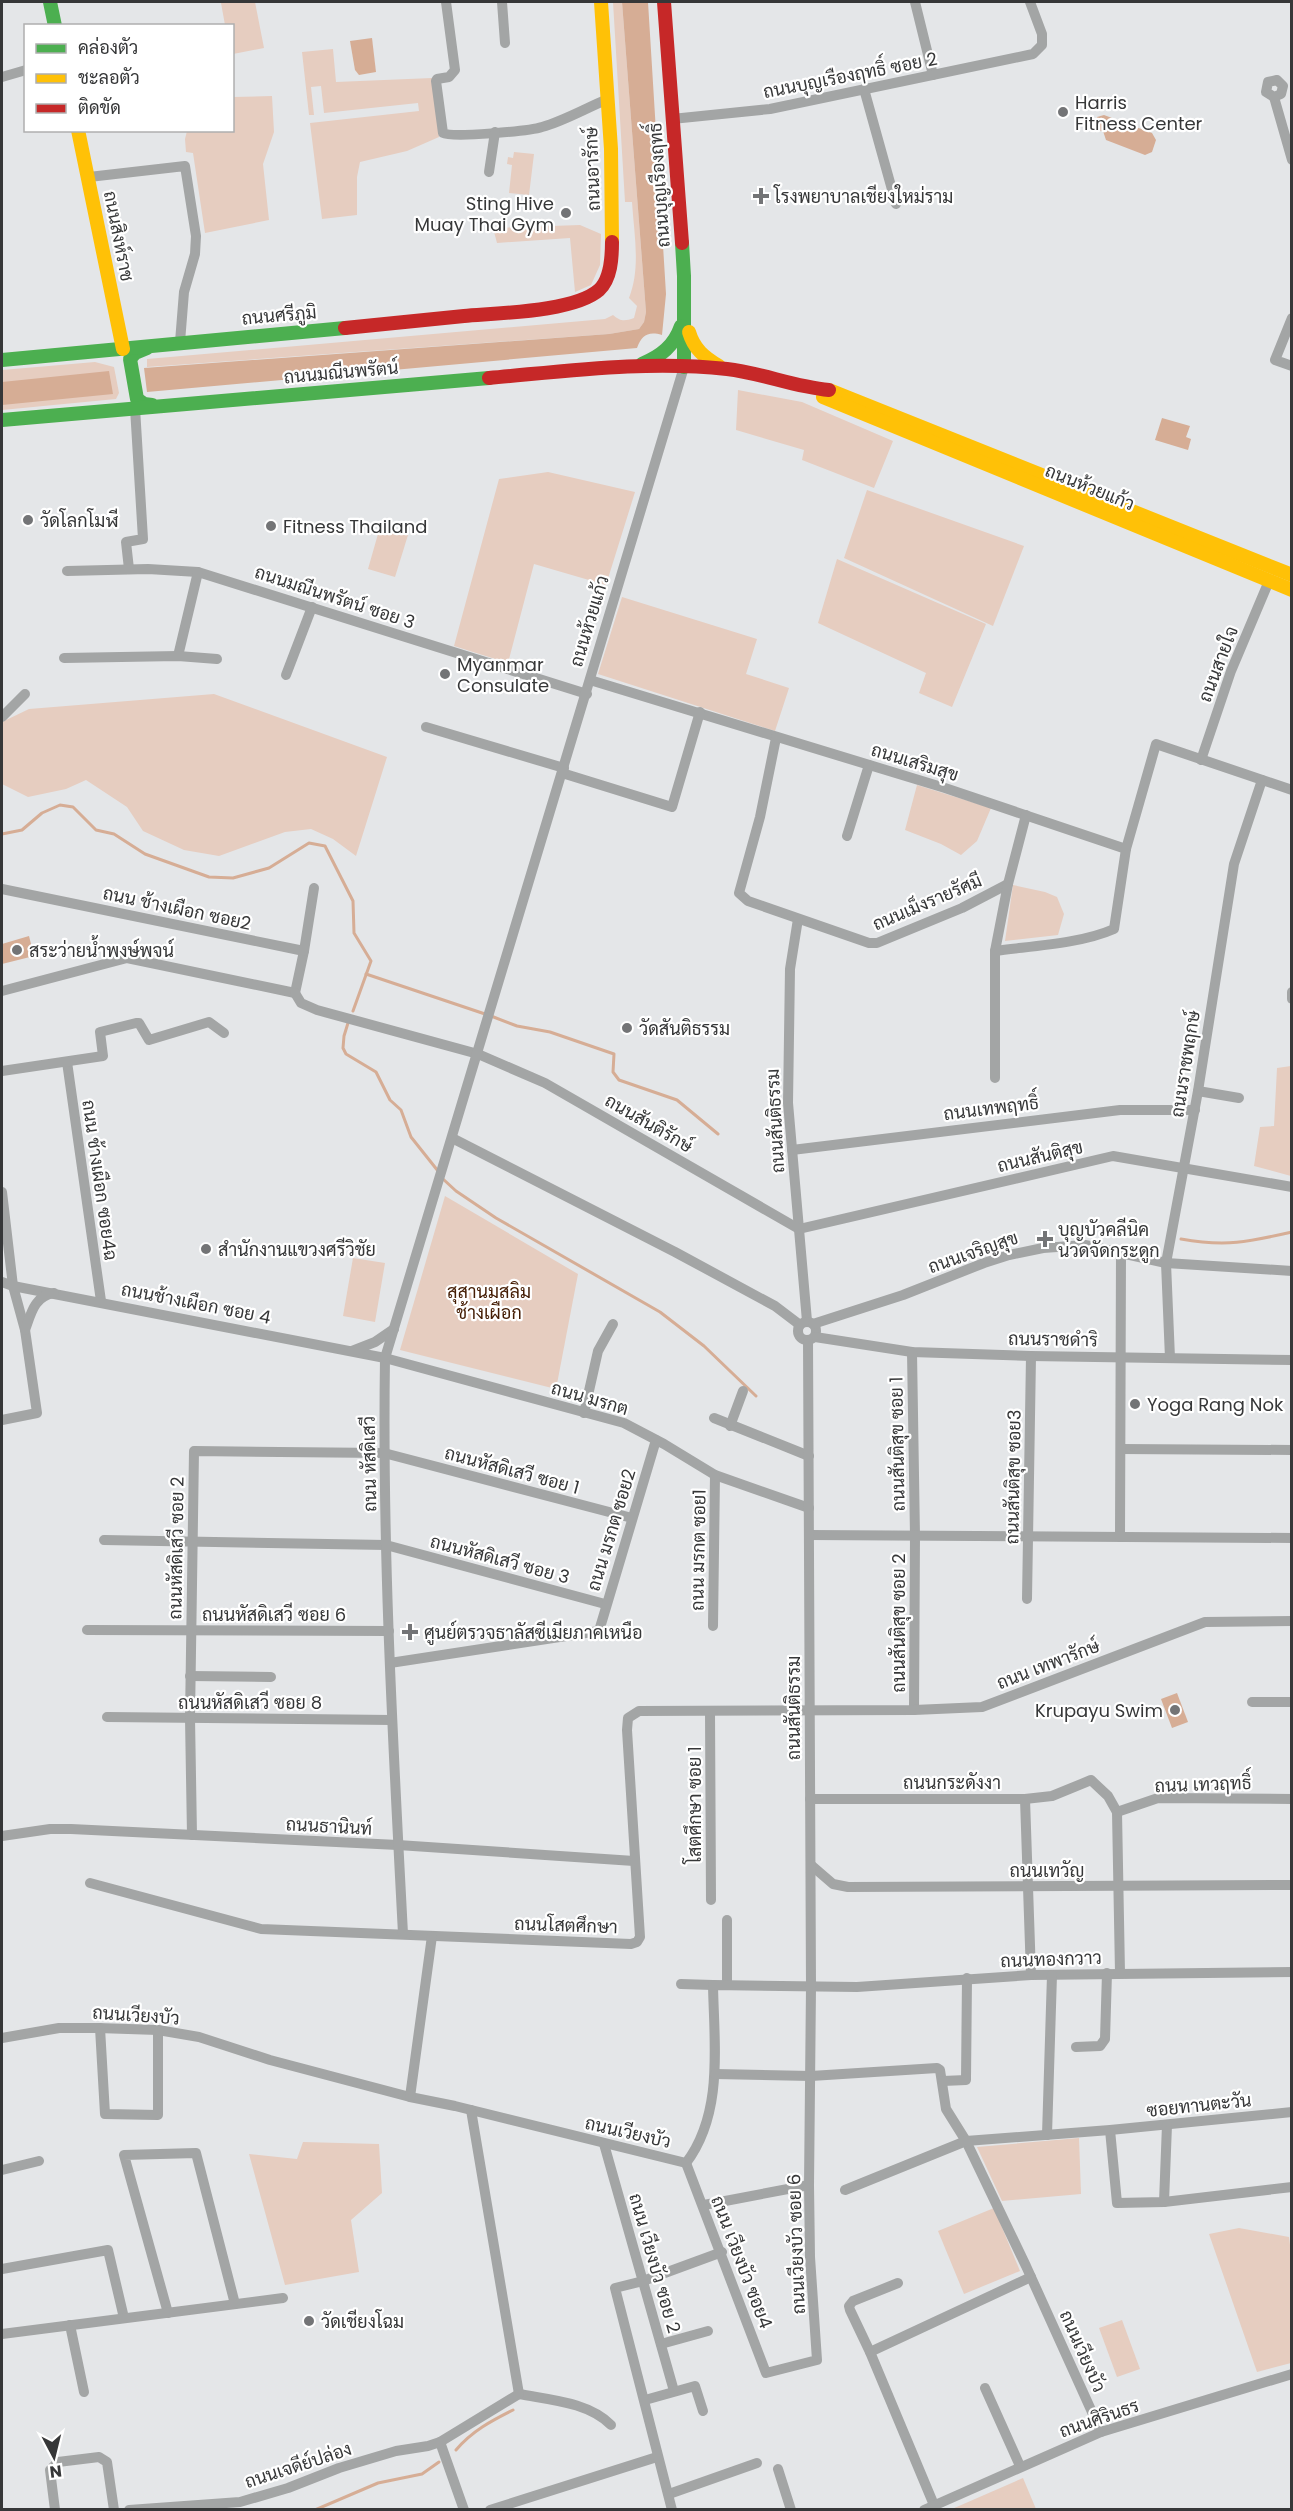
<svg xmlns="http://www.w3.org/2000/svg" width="1293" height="2511" font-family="Poppins,Sarabun,sans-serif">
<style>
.green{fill:#e6cdc0}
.water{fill:#d6ad95}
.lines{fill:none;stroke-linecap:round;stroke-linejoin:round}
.stream{stroke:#d6ad95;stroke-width:3}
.street{stroke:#a3a5a5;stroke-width:10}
.fast{stroke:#4caf50;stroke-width:14}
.slow{stroke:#ffc107;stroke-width:14}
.jam{stroke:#c62828;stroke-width:14}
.poi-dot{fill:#737476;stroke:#fff;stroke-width:2}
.labels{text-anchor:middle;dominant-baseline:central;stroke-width:4.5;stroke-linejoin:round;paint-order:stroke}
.street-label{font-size:18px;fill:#363738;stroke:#fff}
.poi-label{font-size:18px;fill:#363738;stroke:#fff;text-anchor:start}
.park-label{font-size:18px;fill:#441c03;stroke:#fff}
</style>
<rect width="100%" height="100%" fill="#e4e6e8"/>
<!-- green -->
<g class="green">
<polygon points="230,2 255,2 264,48 233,54 232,26 225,25 221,3"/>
<path d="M613,2H622L646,312L644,322L639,329L609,334L147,367V359L605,319L613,315C621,322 625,321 634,318L637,306L629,298C641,268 634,234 632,202H625Z"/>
<polygon points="333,49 336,82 432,78 439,137 407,151 360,162 357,177 357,215 322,219 310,123 419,111 418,103 324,113 321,86 311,87 314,115 309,115 302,52"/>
<polygon points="272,96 274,132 263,164 269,220 205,233 193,153 186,152 185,139 187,131 232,130 233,97"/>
<polygon points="514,152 534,154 529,195 509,193 512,165 507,164 508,157 513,158"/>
<polygon points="580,225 601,234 600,265 591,285 575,292 570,238 497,243 493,228"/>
<polygon points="95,362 114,367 119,393 116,399 2,410 2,370"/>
<polygon points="738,390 802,402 893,441 874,488 802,460 804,450 736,430"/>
<polygon points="548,472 635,492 606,585 534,564 508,663 454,646 499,479"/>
<polygon points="867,490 1024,546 993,626 844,558"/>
<polygon points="380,527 408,535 395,577 368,569"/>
<polygon points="837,559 986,624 952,707 919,693 926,673 818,623"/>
<polygon points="622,597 757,639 746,674 789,688 775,731 598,674"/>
<polygon points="214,694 387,757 356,856 333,839 311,829 285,832 219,856 184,850 143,831 127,807 86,780 66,789 28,797 2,784 2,722 29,709"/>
<polygon points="917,785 991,808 977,841 961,855 941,844 905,830"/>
<polygon points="1013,885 1045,892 1057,897 1064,914 1058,935 1005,941"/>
<polygon points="1291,1066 1292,1066 1291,1176 1254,1166 1260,1127 1274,1126 1277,1068"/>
<polygon points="445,1196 578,1274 556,1389 400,1350"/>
<polygon points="353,1258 385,1263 375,1322 343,1316"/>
<polygon points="1079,2138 1081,2194 1002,2201 977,2147"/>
<polygon points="303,2142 379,2144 382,2193 351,2220 359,2272 285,2285 249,2154 297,2159"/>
<polygon points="994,2208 1020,2271 964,2294 938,2231"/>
<polygon points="1239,2228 1289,2237 1291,2253 1291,2363 1257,2372 1209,2234"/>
<polygon points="1122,2320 1140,2369 1117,2377 1099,2328"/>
<polygon points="1023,2478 1036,2509 952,2509"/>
</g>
<!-- water -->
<g class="water">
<path d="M622,2H648L666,294L662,335C648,331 642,335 637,348L147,392L144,368L609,334L639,329L644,322L646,312Z"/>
<polygon points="372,38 376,72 359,75 355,70 350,41"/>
<polygon points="1104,115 1152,133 1156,140 1152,152 1145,155 1106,140 1103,131 1097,130 1095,124 1097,117"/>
<polygon points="109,371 113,394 2,405 2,382"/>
<polygon points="1162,418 1190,426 1186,437 1191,439 1188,450 1155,440"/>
<polygon points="29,936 34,956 2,964 2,944"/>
<polygon points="1177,1693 1188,1722 1172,1728 1161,1699"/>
</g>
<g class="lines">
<!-- stream -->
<g class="stream">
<polyline points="2,834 22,830 42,813 60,805 73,807 96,830 114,834 145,854 209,877 233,878 269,868 309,843 325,846 353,901 354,933 371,961 353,1011"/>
<polyline points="366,974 485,1014"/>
<polyline points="491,1016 517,1026 550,1032 614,1054 613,1072 619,1080 677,1100 718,1134"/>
<polyline points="348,1023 344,1036 343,1048 346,1054 376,1072 390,1100 401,1110 411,1137 438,1171"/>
<polyline points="443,1179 456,1191 496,1218 660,1312 704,1346 756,1396"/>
<path d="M1181,1239C1226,1247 1248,1242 1292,1232"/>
<path d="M456,2450C472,2431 491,2421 513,2410"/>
<polyline points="315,2510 378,2483 422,2474 439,2462"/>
</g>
<!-- street -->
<g class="street">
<path d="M446,2L455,70L449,77L437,79L436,81L443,133C452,138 530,131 542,127C564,121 586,108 608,99"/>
<polyline points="502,2 505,43"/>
<polyline points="915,2 933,75"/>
<polyline points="2,77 26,70"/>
<polygon points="1277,80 1283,86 1281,94 1274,97 1266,92 1268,82"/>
<polyline points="864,89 896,204"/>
<polyline points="1274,97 1292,160"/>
<polyline points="672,119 770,109 1033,54 1042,45 1042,34 1030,2"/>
<polyline points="489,172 495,132"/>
<polyline points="89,177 185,166 196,236 195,254 184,292 180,342"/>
<polyline points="1292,318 1275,360 1292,366"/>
<polyline points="129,569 126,542 143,539 135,408"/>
<polyline points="67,571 148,569 198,572 587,694"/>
<polyline points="178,656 198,572"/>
<polyline points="64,658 178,656 217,659"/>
<polyline points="286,675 312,607"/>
<polyline points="590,680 945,788 1126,849"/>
<polyline points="2,717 25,694"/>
<polyline points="426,727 564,768"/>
<polyline points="776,738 760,817 739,893 748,901 869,943 877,943 962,908 1008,884"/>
<polyline points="1201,760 1231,671 1269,581"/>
<polyline points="562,773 672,807 700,712"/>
<polyline points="847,836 869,765"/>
<polyline points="2,889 304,951 295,993"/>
<polyline points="798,919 790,969 788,1103 807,1321"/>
<polyline points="304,951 314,888"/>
<path d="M995,951C1031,946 1080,944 1114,929L1126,849L1156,744L1292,790"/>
<polyline points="2,991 127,958 295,993"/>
<polyline points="1292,992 1292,999"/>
<polyline points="295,993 301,1003 317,1010 478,1054 545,1083 799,1229 1113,1156 1292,1187"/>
<polyline points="67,1062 101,1301"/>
<polyline points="2,1071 103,1056 100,1032 136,1023 139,1023 149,1040 209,1022 224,1033"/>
<polyline points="995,1078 995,951 1008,884 1026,815"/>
<polyline points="1198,1091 1239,1098"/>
<polyline points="452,1138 675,1252 775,1306 800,1325"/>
<polyline points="792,1150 1120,1110 1195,1110"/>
<polyline points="2,1192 13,1286 25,1330 37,1413 2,1420"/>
<polyline points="2,1282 13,1286 385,1358 624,1423 664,1444 715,1475 809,1508"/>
<circle cx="807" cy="1331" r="9"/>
<polyline points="813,1324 903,1295 984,1263 1009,1255 1043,1248 1085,1245 1166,1263 1292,1271"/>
<path d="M25,1330C31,1314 34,1296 54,1293"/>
<polyline points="815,1337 912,1352 1031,1356 1292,1360"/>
<polyline points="352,1351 375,1342 394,1329"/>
<polyline points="912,1352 915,1536 914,1710"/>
<polyline points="1170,1358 1166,1263 1198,1091 1234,864 1262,780"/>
<polyline points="584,1413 598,1351 613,1324"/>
<polyline points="714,1418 809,1456"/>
<polyline points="730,1426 743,1391"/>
<polyline points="1121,1449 1292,1450"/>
<polyline points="809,1535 1292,1538"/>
<polyline points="1120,1537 1121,1253"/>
<polyline points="104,1540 386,1545 605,1604"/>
<polyline points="1027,1599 1031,1356"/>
<polyline points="713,1626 715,1475"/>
<polyline points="87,1630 389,1631"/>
<polyline points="390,1663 599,1631 656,1440"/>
<polyline points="190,1676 271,1677"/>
<polyline points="1252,1702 1292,1702"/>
<polyline points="710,1711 711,1900"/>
<polyline points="107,1717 392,1720"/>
<polyline points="810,1799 1025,1799 1052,1796 1091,1780 1108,1796 1117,1812 1120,1973"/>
<polyline points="1025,1799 1031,1975"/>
<polyline points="1117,1812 1158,1798 1292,1799"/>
<polyline points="192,1835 190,1718 194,1451 384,1453 632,1518"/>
<polyline points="2,1836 50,1829 71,1829 398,1845 634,1861"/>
<polyline points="811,1865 833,1884 848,1887 1292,1885"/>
<polyline points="90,1883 261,1929 631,1944 637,1942 640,1937 627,1730 628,1718 639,1711 914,1710 982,1707 1205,1622 1292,1621"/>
<path d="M403,1934C393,1742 382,1550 385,1358L684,367"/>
<polyline points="681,1984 713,1985"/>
<polyline points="727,1985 727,1920"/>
<polyline points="100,2028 105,2114 158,2115 158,2030"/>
<path d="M2,2038L59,2028H98L158,2030L199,2037L270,2060L410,2097L455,2106L686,2163C724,2113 714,2044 713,1985L857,1987L1031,1975L1292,1972"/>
<polyline points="1076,2047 1100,2046 1105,2039 1107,1973"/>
<polyline points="715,2074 811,2076 937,2068 940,2070 946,2109 966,2141 1026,2266 1101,2432"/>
<polyline points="943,2081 966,2080 967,1978"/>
<polyline points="410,2097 432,1936"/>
<polyline points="471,2110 519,2394"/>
<polyline points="1110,2130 1117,2203 1164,2202 1292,2187"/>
<polyline points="1047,2135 1052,1975"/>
<polyline points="604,2144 674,2391"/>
<polyline points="686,2163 766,2373 817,2360 810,2257 809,2185 811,1987 808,1340"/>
<polyline points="2,2170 39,2161"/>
<polyline points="845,2190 966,2141 1110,2130 1292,2112"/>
<polyline points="1164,2202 1167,2125"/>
<polyline points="704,2205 809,2185"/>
<polyline points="2,2269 108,2250 124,2318"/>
<polyline points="898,2283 853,2301 849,2306 850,2310 870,2352 934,2505"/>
<polyline points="168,2313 124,2155 196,2153 235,2304"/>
<polyline points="70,2325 84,2392"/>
<polyline points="2,2334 283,2298"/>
<polyline points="661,2344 708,2331"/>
<polyline points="870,2352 1031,2277"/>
<polyline points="985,2388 1020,2466"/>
<path d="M519,2394C550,2400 588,2402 611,2425"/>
<polyline points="645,2400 695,2386 703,2411"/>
<polyline points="440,2442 464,2510"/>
<polyline points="778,2469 791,2510"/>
<polyline points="669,2494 757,2463"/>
<polyline points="55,2510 50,2470 58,2462 99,2457 107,2462 114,2510"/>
<polyline points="129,2510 240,2502 288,2488 339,2468 396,2451 428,2446 440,2442 519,2394"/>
<polyline points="490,2510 657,2457"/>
<polyline points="672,2510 615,2288 643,2281 722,2252"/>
<polyline points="924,2510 1101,2432 1292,2374"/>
</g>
<!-- fast -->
<g class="fast">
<polyline points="50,2 55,26"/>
<polyline points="682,243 684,276 684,367"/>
<polyline points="147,348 135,353 130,359 137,399 144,404 152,405"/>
<polyline points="2,360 345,328"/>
<path d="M642,364C661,356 674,346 681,326"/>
<polyline points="2,420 489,378"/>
</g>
<!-- slow -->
<g class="slow">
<polyline points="601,2 611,149 612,242"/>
<polyline points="78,130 123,349"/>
<path d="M689,332C694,349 704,357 719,366"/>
<polyline points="829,390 1292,575"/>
<polyline points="823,397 1292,590"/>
</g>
<!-- jam -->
<g class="jam">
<polyline points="664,2 682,243"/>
<path d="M345,328C385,324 424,320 464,316C497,313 574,312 599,290C611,279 612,258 612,242"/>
<path d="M489,378C568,371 648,360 727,369C762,373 794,387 829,390"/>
</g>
</g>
<!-- markers -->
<g class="poi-dot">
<circle cx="1063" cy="112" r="6"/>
<path d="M758 187h6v6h6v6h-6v6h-6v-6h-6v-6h6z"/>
<circle cx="566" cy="213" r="6"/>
<circle cx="28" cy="520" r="6"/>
<circle cx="271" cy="526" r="6"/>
<circle cx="445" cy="674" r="6"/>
<circle cx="17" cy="950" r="6"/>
<circle cx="627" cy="1028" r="6"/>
<path d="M1042 1230h6v6h6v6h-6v6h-6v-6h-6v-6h6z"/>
<circle cx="206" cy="1249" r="6"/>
<circle cx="1135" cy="1404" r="6"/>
<path d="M407 1623h6v6h6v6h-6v6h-6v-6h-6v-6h6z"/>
<circle cx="1175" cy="1710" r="6"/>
<circle cx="309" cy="2321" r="6"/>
</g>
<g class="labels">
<!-- street labels -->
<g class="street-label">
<text transform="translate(850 75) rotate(-11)">ถนนบุญเรืองฤทธิ์ ซอย 2</text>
<text transform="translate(592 169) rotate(-92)">ถนนอารักษ์</text>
<text transform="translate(659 185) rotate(-94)">ถนนบุญเรืองฤทธิ์</text>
<text transform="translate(119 236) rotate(79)">ถนนสิงห์ราช</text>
<text transform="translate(279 315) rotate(-5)">ถนนศรีภูมิ</text>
<text transform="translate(341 372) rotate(-5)">ถนนมณีนพรัตน์</text>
<text transform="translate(1090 487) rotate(22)">ถนนห้วยแก้ว</text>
<text transform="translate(335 597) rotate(18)">ถนนมณีนพรัตน์ ซอย 3</text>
<text transform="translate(589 621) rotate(-73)">ถนนห้วยแก้ว</text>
<text transform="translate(1218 664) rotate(-69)">ถนนสายใจ</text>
<text transform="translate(915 762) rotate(17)">ถนนเสริมสุข</text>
<text transform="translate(927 902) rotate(-23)">ถนนเม็งรายรัศมี</text>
<text transform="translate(177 908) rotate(12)">ถนน ช้างเผือก ซอย2</text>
<text transform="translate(1185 1064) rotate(-81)">ถนนราชพฤกษ์</text>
<text transform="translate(991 1108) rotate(-7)">ถนนเทพฤทธิ์</text>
<text transform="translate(775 1121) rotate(-93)">ถนนสันติธรรม</text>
<text transform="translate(649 1123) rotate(30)">ถนนสันติรักษ์</text>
<text transform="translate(1040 1156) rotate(-13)">ถนนสันติสุข</text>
<text transform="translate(100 1180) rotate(82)">ถนน ช้างเผือก ซอย4ฉ</text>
<text transform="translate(973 1252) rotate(-19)">ถนนเจริญสุข</text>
<text transform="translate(196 1303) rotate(11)">ถนนช้างเผือก ซอย 4</text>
<text transform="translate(1053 1339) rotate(1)">ถนนราชดำริ</text>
<text transform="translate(590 1398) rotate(16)">ถนน มรกต</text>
<text transform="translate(897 1444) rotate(-91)">ถนนสันติสุข ซอย 1</text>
<text transform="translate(369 1464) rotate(-91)">ถนน หัสดิเสวี</text>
<text transform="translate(512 1470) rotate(15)">ถนนหัสดิเสวี ซอย 1</text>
<text transform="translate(1013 1477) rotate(-89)">ถนนสันติสุข ซอย3</text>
<text transform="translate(611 1530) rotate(-73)">ถนน มรกต ซอย2</text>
<text transform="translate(176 1548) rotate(-89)">ถนนหัสดิเสวี ซอย 2</text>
<text transform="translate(698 1550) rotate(-89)">ถนน มรกต ซอย1</text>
<text transform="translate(500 1559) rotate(15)">ถนนหัสดิเสวี ซอย 3</text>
<text x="274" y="1614">ถนนหัสดิเสวี ซอย 6</text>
<text transform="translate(898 1623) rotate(-90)">ถนนสันติสุข ซอย 2</text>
<text transform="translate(1048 1664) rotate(-21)">ถนน เทพารักษ์</text>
<text x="250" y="1702">ถนนหัสดิเสวี ซอย 8</text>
<text transform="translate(793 1708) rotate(-90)">ถนนสันติธรรม</text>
<text x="952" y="1782">ถนนกระดังงา</text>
<text transform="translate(1203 1784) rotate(-2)">ถนน เทวฤทธิ์</text>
<text transform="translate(694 1805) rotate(-90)">โสตศึกษา ซอย 1</text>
<text transform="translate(329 1826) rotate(3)">ถนนธานินท์</text>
<text x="1047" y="1870">ถนนเทวัญ</text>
<text transform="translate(566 1925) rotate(2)">ถนนโสตศึกษา</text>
<text transform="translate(1051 1959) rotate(-2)">ถนนทองกวาว</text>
<text transform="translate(136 2015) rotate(4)">ถนนเวียงบัว</text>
<text transform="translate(1199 2105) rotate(-6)">ซอยทานตะวัน</text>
<text transform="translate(628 2132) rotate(13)">ถนนเวียงบัว</text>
<text transform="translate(796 2244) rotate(-92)">ถนนเวียงบัว ซอย 6</text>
<text transform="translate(742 2262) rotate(69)">ถนน เวียงบัว ซอย4</text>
<text transform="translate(655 2263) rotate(74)">ถนน เวียงบัว ซอย 2</text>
<text transform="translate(1083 2351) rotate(66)">ถนนเวียงบัว</text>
<text transform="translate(1099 2418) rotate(-19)">ถนนศิรินธร</text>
<text transform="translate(298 2465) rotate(-18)">ถนนเจดีย์ปล่อง</text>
</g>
<!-- poi labels -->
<g class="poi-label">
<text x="1075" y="102">Harris<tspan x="1075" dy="21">Fitness Center</tspan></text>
<text x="774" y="196">โรงพยาบาลเชียงใหม่ราม</text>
<text x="554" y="203" text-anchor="end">Sting Hive<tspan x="554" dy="21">Muay Thai Gym</tspan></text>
<text x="40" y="520">วัดโลกโมฬี</text>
<text x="283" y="526">Fitness Thailand</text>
<text x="457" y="664">Myanmar<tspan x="457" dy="21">Consulate</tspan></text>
<text x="29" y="950">สระว่ายน้ำพงษ์พจน์</text>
<text x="639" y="1028">วัดสันติธรรม</text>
<text x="1058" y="1229">บุญบัวคลีนิค<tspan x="1058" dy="21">นวดจัดกระดูก</tspan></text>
<text x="218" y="1249">สำนักงานแขวงศรีวิชัย</text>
<text x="1147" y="1404">Yoga Rang Nok</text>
<text x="424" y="1632">ศูนย์ตรวจธาลัสซีเมียภาคเหนือ</text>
<text x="1163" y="1710" text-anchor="end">Krupayu Swim</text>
<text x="321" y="2321">วัดเชียงโฉม</text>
</g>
<!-- park labels -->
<g class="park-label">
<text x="489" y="1291">สุสานมุสลิม<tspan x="489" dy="21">ช้างเผือก</tspan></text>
</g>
</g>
<!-- border -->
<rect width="1293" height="2511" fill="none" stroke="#363738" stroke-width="6"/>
<!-- legend -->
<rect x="24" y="24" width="210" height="108" fill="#ffffff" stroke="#afafaf" stroke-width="1.5"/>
<rect x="36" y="44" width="30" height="9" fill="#4caf50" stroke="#afafaf" stroke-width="1.5"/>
<text x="78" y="54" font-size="18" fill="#363738">คล่องตัว</text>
<rect x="36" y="74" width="30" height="9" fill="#ffc107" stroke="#afafaf" stroke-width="1.5"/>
<text x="78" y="84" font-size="18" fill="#363738">ชะลอตัว</text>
<rect x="36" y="104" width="30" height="9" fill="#c62828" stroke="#afafaf" stroke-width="1.5"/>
<text x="78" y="114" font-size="18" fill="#363738">ติดขัด</text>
<!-- north arrow -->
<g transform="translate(54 2457) rotate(173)" stroke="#ffffff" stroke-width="4.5" paint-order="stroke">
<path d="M0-4.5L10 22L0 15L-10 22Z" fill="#363738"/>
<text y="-9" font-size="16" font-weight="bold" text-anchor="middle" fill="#363738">N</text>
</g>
</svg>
